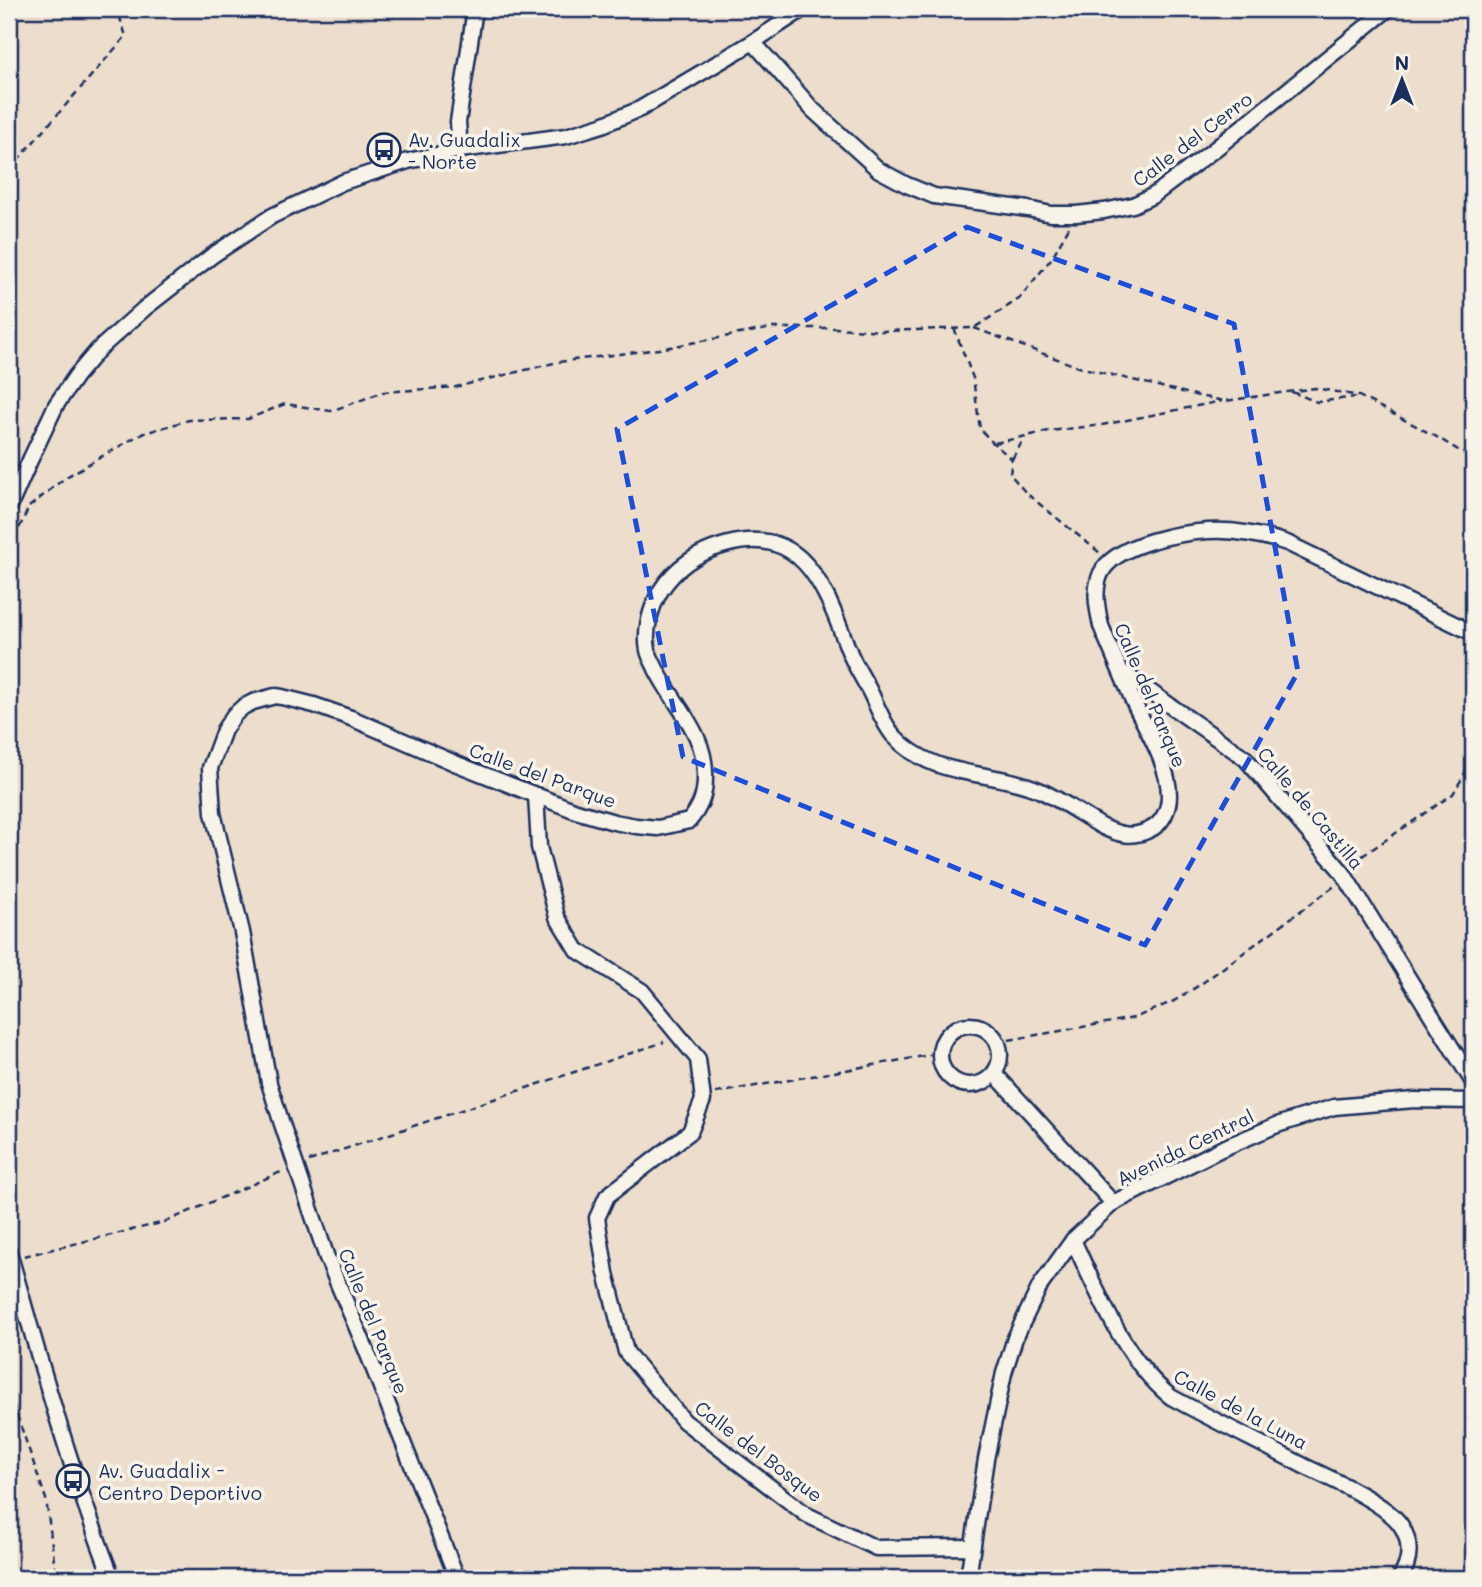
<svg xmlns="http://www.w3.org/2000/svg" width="1482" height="1587" font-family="Mali,sans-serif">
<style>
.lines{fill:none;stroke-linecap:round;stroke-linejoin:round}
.minor-casing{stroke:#1b2f5e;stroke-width:19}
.path{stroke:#1b2f5e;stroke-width:2.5;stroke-dasharray:7 5;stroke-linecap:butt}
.minor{stroke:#f7f3e8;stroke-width:14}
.minor-bridge-casing{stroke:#1b2f5e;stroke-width:19;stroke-linecap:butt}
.minor-bridge{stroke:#f7f3e8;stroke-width:14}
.marked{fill:none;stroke:#1d4ed8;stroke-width:5;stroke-dasharray:14 9;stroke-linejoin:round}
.labels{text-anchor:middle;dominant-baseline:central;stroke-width:7;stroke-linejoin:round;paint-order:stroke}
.poi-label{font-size:19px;fill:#1b2f5e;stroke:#f7f3e8;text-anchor:start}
.street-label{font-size:19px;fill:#1b2f5e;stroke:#f7f3e8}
</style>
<rect width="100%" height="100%" fill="#edddcc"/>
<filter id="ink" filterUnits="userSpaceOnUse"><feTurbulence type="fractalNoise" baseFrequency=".0143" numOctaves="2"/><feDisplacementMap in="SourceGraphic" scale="14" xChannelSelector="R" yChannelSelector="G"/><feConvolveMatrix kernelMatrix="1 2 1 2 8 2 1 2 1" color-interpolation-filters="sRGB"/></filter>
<g filter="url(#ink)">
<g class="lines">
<defs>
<g id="minor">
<polyline points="753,42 813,110 879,170 907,185 934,196 1028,209 1051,214 1076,214 1104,211 1133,205 1154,195 1215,149 1388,9"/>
<polyline points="460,150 458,122 475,9"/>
<polyline points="31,458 56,405 76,376 98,350 145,308 213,255 272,216 343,182 408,161 460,150 566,136 602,125 640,109 753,42 803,9"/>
<polyline points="1122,672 1245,758 1343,873 1473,1082"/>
<polyline points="536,795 539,847 557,917 577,950 642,991 698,1059 703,1100 690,1132 607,1196 597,1218 606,1273 626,1352 684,1421 807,1515 876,1548 972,1547"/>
<circle cx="970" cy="1055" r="30"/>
<polyline points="995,1074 1113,1203"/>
<path d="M1073,1240C1098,1293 1125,1361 1171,1397C1215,1421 1260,1443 1304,1466C1328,1477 1385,1503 1400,1524C1412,1541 1411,1561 1400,1578"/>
<path d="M9,1252C40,1362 71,1472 112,1578"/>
<path d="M457,1578L365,1347L327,1258L282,1124L269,1083L242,932L213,813L210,768L224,730L234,715L243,707L253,702L275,696L282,697L314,705L351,718L457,764L576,811L614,822L636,826L658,828L689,821C700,808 705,796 705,778C707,734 675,707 656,669C654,663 649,657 648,650C644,630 651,607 661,590C676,567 699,552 725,545C806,523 826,592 849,651C855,667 866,682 873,698C879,711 884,724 893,735C933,780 989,769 1039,790C1061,800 1082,815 1103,827C1119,835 1133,838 1149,830C1163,824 1169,809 1169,795C1169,766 1147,730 1135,705C1123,678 1112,652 1101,626C1097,608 1092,585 1104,568C1123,543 1178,533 1208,531C1235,529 1262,535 1287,543L1473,633"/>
<polyline points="968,1578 986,1459 1004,1373 1015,1338 1040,1286 1073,1240 1113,1203 1221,1149 1277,1125 1334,1107 1414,1100 1473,1101"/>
</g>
</defs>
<!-- minor casing -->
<use href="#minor" class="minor-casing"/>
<!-- path -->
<g class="path">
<polyline points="9,170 126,36 117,9"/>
<polyline points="954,328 973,378 980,429 993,443 1012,459 1010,474 1026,493 1100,553"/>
<polyline points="974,328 1079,367 1203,397 1225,401 1315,388 1359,396 1435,436 1473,459"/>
<polyline points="1292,392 1317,402 1356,397"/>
<polyline points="995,443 1049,431 1102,425 1222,401"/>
<polyline points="1012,459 1025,437"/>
<polyline points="29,507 66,477 141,434 189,420 248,419 285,404 331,411 383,392 456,387 558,362 659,349 772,328 836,328 882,331 974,328 1019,299 1051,259 1069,227"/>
<polyline points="9,550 29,507"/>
<polyline points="1352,863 1453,794 1473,759"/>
<polyline points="997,1042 1134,1018 1174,1001 1201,984 1336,885"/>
<polyline points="716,1093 941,1053"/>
<polyline points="309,1161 664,1042"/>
<polyline points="24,1256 165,1222 283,1171"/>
<polyline points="9,1392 46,1499 56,1576 80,1578"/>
<polyline points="86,1578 96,1575"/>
</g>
<!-- minor -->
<use href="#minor" class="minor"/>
<defs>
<polyline id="minor-bridge" points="9,508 31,458"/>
</defs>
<!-- minor-bridge casing -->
<use href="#minor-bridge" class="minor-bridge-casing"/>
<!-- minor-bridge -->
<use href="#minor-bridge" class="minor-bridge"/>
</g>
</g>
<!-- marked area -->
<path class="marked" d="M967,227L1234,324L1298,672L1145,945L683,757L617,429Z"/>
<!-- icons -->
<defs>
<symbol id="bus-ring" viewBox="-11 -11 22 22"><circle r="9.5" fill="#f7f3e8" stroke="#1b2f5e" stroke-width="1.5"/><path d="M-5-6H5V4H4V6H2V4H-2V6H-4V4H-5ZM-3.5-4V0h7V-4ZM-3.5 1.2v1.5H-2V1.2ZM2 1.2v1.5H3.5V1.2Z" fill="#1b2f5e"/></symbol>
</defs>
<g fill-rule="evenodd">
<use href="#bus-ring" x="365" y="131" width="38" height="38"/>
<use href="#bus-ring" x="54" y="1462" width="38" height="38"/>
</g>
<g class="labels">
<!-- poi labels -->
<g class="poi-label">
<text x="408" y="139">Av. Guadalix<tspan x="408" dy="22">- Norte</tspan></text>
<text x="98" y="1470">Av. Guadalix -<tspan x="98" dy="22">Centro Deportivo</tspan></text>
</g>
<!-- street labels -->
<g class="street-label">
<text transform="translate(1192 139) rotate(-37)">Calle del Cerro</text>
<text transform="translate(1151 695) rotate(67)">Calle del Parque</text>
<text transform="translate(543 775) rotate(20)">Calle del Parque</text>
<text transform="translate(1311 808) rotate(50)">Calle de Castilla</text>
<text transform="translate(1185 1147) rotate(-26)">Avenida Central</text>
<text transform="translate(374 1321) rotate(68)">Calle del Parque</text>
<text transform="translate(1241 1409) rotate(28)">Calle de la Luna</text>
<text transform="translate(759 1451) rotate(37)">Calle del Bosque</text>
</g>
</g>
<!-- margin -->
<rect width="1482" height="1587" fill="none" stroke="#f7f3e8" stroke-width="35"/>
<rect x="18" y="18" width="1447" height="1552" fill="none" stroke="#1b2f5e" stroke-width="2.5" filter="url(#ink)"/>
<!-- north arrow -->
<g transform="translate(1402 80)" stroke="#f7f3e8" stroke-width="5" paint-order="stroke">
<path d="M0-5L12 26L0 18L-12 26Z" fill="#1b2f5e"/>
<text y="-10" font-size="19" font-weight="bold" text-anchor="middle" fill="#1b2f5e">N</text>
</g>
</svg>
